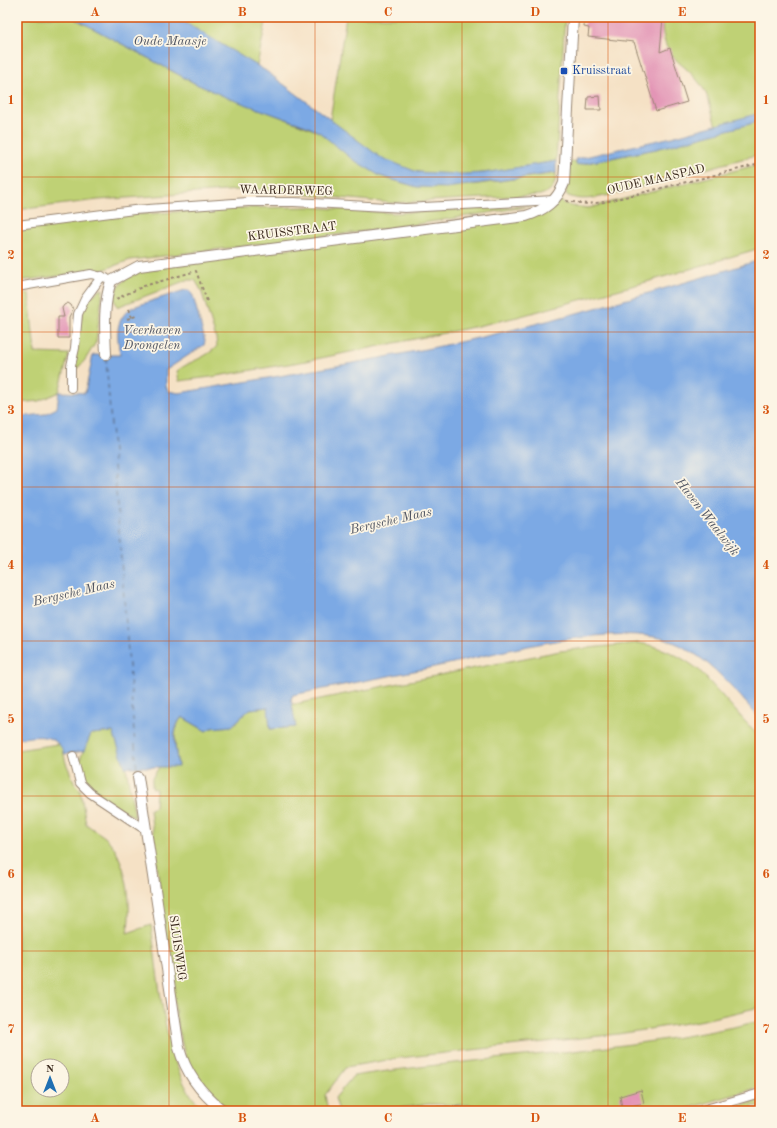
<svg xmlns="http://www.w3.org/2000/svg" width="777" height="1128" font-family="'Old Standard TT',serif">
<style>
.green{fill:#bfd174;stroke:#7d7e49;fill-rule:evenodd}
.water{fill:#7ba9e4;stroke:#5b6a81}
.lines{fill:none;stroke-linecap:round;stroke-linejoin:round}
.ferry{stroke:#515663;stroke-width:1;stroke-dasharray:5 4;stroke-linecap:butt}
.building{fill:#e395b6}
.minor-casing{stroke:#988672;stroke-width:10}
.tertiary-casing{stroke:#988672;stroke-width:12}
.path{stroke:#988672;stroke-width:2;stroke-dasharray:3 3;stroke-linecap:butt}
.minor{stroke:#fff;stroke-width:8}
.tertiary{stroke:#fff;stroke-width:10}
.grid{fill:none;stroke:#d7540e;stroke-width:1;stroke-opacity:0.55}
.transit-dot{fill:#1a4fb4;stroke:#fcf5e5;stroke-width:1.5}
.labels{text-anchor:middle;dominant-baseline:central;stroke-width:3.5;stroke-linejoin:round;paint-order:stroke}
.transit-label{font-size:12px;fill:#164399;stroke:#fcf5e5;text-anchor:start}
.street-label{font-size:12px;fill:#3b2a1e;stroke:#fcf5e5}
.water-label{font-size:13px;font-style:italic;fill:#515663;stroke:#fcf5e5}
.neatline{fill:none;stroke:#d7540e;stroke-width:1.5}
.grid-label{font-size:13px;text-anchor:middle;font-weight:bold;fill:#d7540e}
</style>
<rect width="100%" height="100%" fill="#fcf5e5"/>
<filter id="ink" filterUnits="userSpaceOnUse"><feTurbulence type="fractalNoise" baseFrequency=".025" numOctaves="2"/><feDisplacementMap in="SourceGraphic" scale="8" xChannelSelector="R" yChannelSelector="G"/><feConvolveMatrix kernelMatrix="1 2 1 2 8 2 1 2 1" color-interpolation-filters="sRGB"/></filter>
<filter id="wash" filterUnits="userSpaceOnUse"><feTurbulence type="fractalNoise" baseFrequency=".012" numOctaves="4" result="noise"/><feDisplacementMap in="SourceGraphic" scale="16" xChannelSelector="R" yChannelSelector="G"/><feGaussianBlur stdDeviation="0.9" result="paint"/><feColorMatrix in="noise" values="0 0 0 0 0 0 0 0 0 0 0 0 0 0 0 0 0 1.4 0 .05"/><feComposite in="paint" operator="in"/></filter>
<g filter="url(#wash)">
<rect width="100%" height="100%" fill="#f5e1c5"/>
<!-- green -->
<g class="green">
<path d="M17,17H72L196,84L319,132L380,176L417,187L472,185L556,173C556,186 552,191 540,195L391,203L253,189L98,200L17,210Z"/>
<polygon points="176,17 267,17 257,66"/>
<path d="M346,17H565L556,161C499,170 433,189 379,157C362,147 346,133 330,120Z"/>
<path d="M662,17H760V113L716,126C712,114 710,99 703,88C682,56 662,65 662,17Z"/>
<path d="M760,121V154L610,195C594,198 581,202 566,195L568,163L576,161L577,165L656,149Z"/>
<path d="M760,164V248L650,281L517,317L464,329L306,361L211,377L179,381L177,371C189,361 207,358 217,346L216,338L201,290L195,280H187L117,307L114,298C117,280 135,273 150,269L548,210L560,201L571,206L589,208Z"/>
<polygon points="531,206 392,228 155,257 130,260 100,271 17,281 17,227 101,217 231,208 308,207 394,213"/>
<path d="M103,289L96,342L85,360L75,371C75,348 77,297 103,289Z"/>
<polygon points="29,293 35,353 69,354 59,392 39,401 17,403 17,383 19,378 17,360 17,302 25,294"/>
<path d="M638,643C661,646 681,656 699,670L760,738V1007L699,1021L618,1034L399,1058L346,1067L325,1095L328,1111H237L215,1101L206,1092L186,1060L176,1018L150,809L155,807L156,789L152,788V778L160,766H178C176,750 171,731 182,717L206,731L211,728L232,726L250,709L269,707L270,729L295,727L292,704H295L560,651Z"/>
<path d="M113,732L126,767L135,817C112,803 75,790 81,757C83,749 88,741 91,734Z"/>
<path d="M58,744L62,747L66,763L75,784L80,789L86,824C92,829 100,833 106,838C127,858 133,906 127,933L151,925C158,971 165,1080 203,1108L202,1111H17V750ZM38,1066H62V1090H38Z"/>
<path d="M760,1021V1087L679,1111H521L471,1105L429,1104L376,1111H339L335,1098L353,1076C488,1055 627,1053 760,1021Z"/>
<polygon points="760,1100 760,1106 752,1106 752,1111 723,1111"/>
</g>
<!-- water -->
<g class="water">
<polygon points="72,17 176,17 266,71 380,157 417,172 461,174 484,173 556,161 556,173 446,188 417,187 380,176 352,159 319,132 306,126 228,98 196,84"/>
<polygon points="760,113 760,121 750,124 656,149 576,165 576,159 672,137"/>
<path d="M760,260V719C734,689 710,658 673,642C618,620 502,652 444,665C394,675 343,685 293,695L291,699L296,727L270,729L268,707L250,709L232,726L211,728L206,731L182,717C170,731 176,750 178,767H125L113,732L91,734L84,751L65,754C55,732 37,736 17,739V417L45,414L57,408L59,392L85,393L93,355H120C117,335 114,319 133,307L185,290H189L193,296L205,341L204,345L166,370V386L168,391L179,393C279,376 379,360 478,338C573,316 667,288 760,260Z"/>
</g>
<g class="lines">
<!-- ferry -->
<polyline class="ferry" points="106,358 137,772"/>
</g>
<g id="blocks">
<!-- building -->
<g class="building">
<polygon points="585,17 663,17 660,52 670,48 687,102 656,111 634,42 588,37 589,28 584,27"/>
<polygon points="600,96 601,110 587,110 588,97"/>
<polygon points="68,303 71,305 73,309 69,317 69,338 58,338 58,317 64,317 62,308 64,305"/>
<polygon points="641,1090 644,1103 622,1108 620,1096"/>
</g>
</g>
</g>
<g filter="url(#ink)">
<use href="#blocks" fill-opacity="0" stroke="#988672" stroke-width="1"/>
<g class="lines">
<defs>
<g id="minor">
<polyline points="17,225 134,210 248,202 294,202 405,208 555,200"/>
<polyline points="17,287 91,274 106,278"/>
<polyline points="71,388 71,366 75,348 78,314 85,299 102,276"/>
<polyline points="73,756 80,783 90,793 141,827 146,825"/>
<polyline points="432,1111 459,1111"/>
<polyline points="699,1111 760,1093"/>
</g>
<g id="tertiary">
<path d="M106,354C105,329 103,305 111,281L139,266L526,216C545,210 557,201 564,183L573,17"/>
<path d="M138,777L179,1048C186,1074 201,1093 221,1109L219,1111"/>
</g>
</defs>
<!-- minor casing -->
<use href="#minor" class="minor-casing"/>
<!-- tertiary casing -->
<use href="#tertiary" class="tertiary-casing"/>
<!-- path -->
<g class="path">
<polyline points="566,201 587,204 604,202 760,164"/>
<polyline points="116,299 144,286 196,271 208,304"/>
<polyline points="129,309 132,318"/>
<polyline points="127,319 136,316"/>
</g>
<!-- minor -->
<use href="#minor" class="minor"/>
<!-- tertiary -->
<use href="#tertiary" class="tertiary"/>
</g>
</g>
<!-- grid -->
<path class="grid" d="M169,17V1111M315,17V1111M462,17V1111M608,17V1111M17,177H760M17,332H760M17,487H760M17,641H760M17,796H760M17,951H760"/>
<!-- markers -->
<rect class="transit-dot" x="560" y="67" width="8" height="8" rx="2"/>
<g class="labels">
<!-- transit labels -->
<g class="transit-label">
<text x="572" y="71">Kruisstraat</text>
</g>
<!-- street labels -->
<g class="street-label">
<text transform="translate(656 180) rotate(-13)">OUDE MAASPAD</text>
<text transform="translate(286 191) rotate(1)">WAARDERWEG</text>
<text transform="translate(292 232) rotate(-7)">KRUISSTRAAT</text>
<text transform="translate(177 948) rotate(82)">SLUISWEG</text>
</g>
<!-- water labels -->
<g class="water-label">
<text x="170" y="41">Oude Maasje</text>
<text x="152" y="330">Veerhaven<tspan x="152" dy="15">Drongelen</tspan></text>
<text transform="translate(707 517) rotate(52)">Haven Waalwijk</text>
<text transform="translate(391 521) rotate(-13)">Bergsche Maas</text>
<text transform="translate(74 593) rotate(-13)">Bergsche Maas</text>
</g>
</g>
<!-- margin -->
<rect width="777" height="1128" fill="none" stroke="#fcf5e5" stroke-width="44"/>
<!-- north arrow -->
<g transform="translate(50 1078)"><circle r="19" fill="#fcf5e5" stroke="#afa495"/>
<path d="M0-3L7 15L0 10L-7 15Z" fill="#1f6fb2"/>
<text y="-6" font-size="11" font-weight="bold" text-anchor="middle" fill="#3b2a1e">N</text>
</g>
<rect x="22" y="22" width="733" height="1084" class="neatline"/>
<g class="grid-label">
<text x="95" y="16">A</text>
<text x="242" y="16">B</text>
<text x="388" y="16">C</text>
<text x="535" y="16">D</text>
<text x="682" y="16">E</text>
<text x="11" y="104">1</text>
<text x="766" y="104">1</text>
<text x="11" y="259">2</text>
<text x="766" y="259">2</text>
<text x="11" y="414">3</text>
<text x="766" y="414">3</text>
<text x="11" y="569">4</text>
<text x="766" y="569">4</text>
<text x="11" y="723">5</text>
<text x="766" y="723">5</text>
<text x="11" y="878">6</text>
<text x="766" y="878">6</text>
<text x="11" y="1033">7</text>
<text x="766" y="1033">7</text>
<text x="95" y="1122">A</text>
<text x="242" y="1122">B</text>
<text x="388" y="1122">C</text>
<text x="535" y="1122">D</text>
<text x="682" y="1122">E</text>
</g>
</svg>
